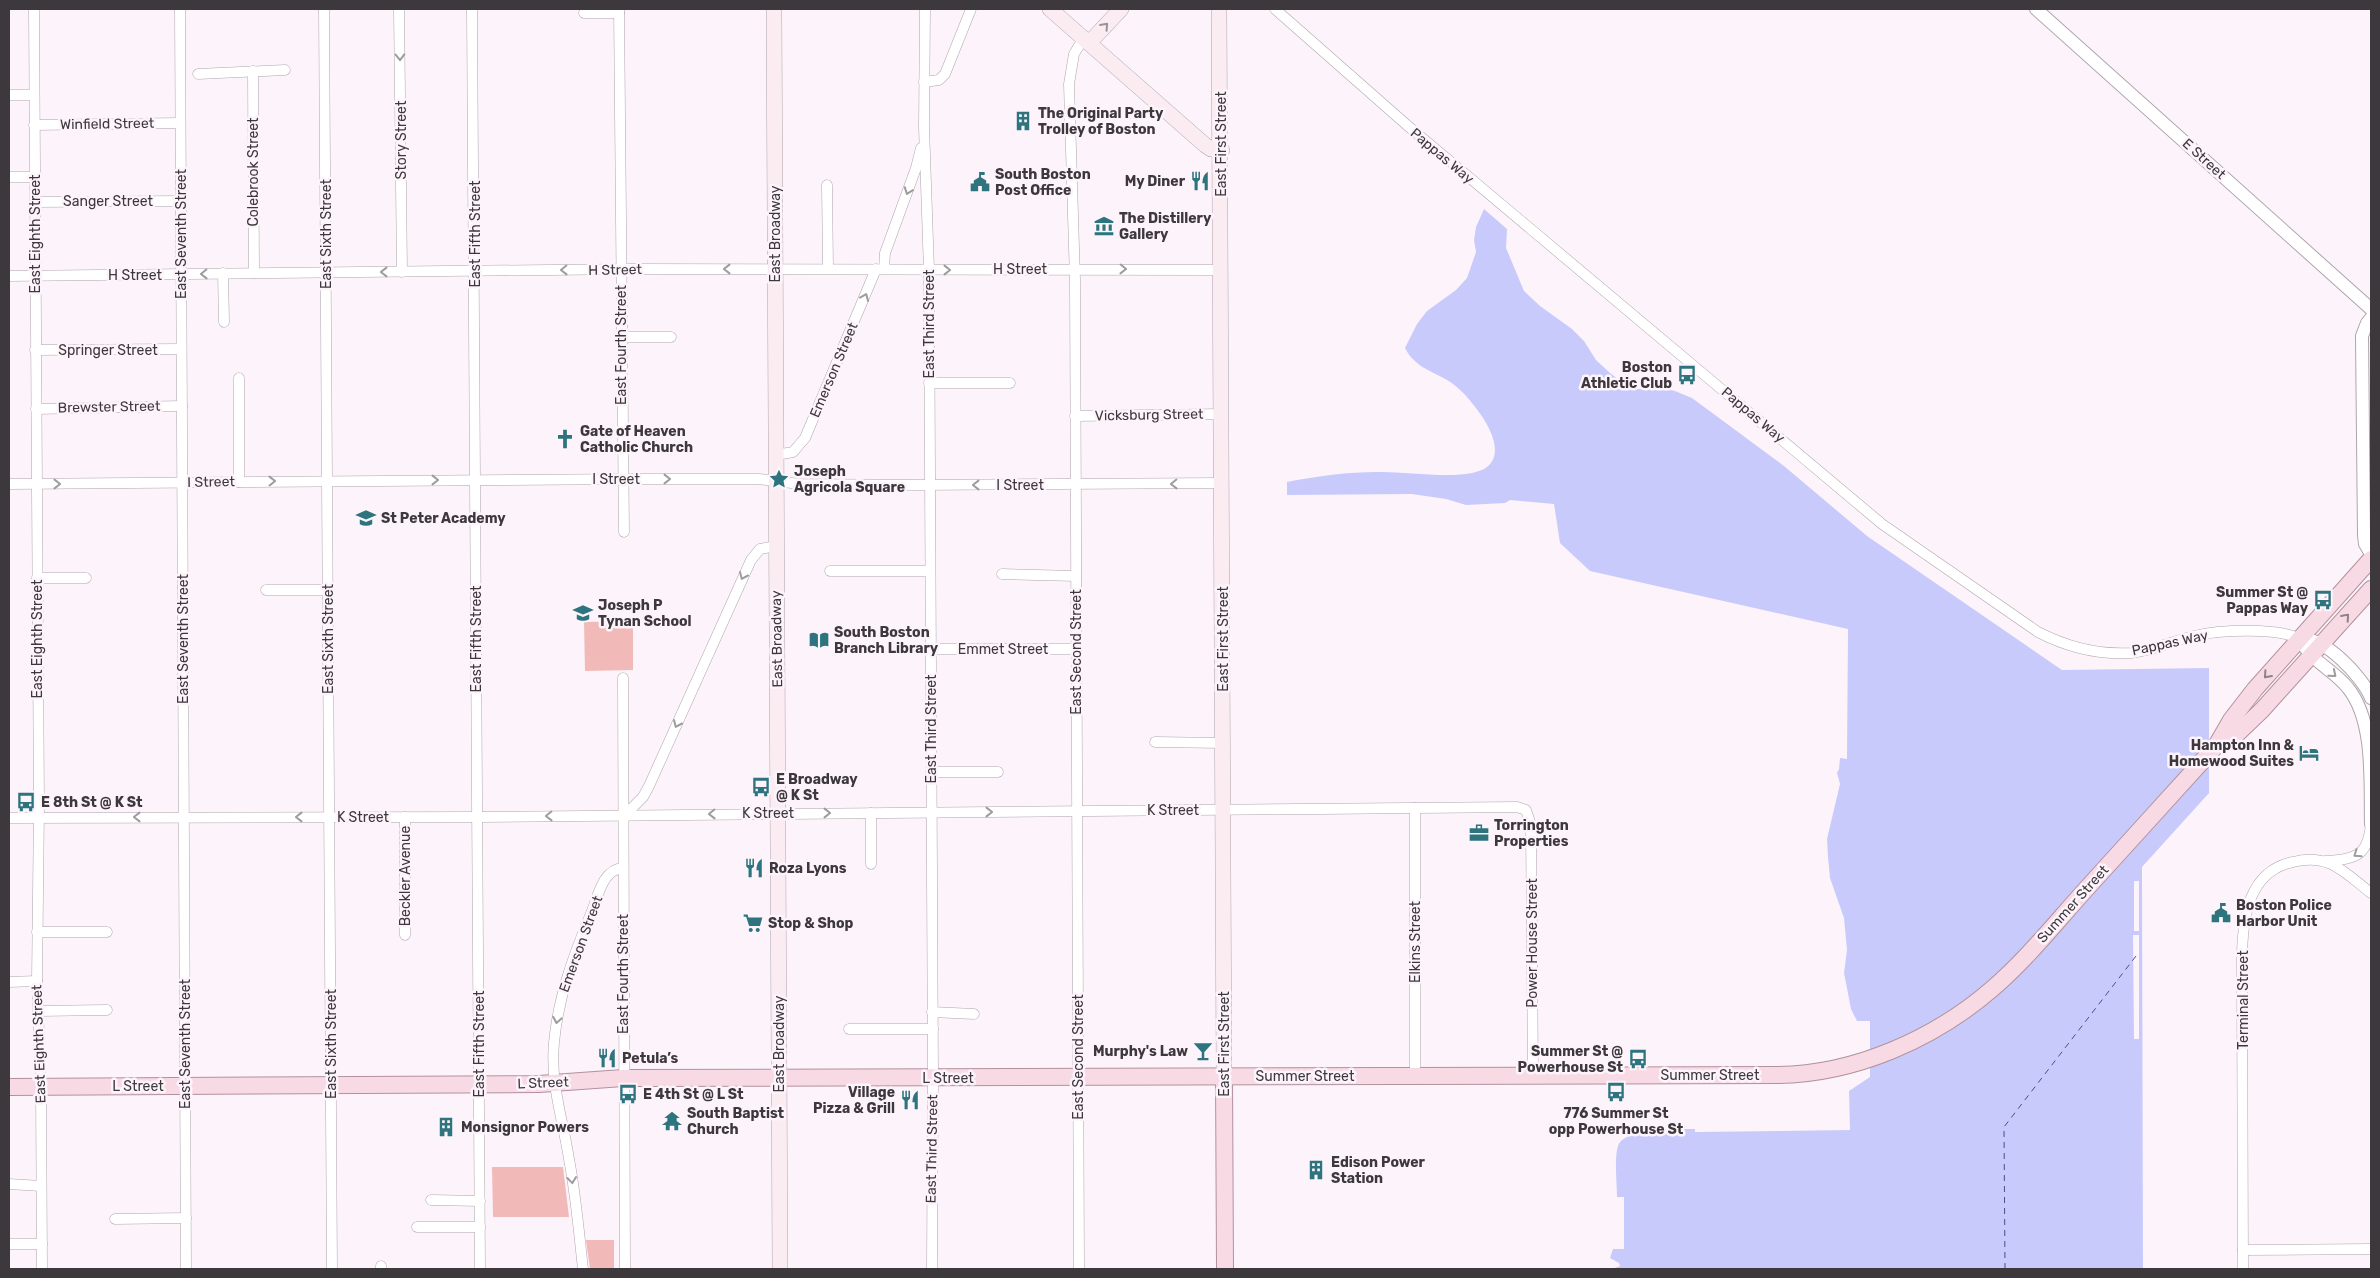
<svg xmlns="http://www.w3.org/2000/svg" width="2380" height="1278" font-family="Rubik,sans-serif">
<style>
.green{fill:#f1b9b7}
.water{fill:#c8cafc}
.pier{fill:#fdf4fb}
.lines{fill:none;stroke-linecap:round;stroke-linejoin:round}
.ferry{stroke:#4e4c89;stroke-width:1;stroke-dasharray:6 5;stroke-linecap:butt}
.minor-casing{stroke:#aea5ac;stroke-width:11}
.tertiary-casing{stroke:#aea5ac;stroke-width:14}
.secondary-casing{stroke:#aea5ac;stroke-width:16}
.primary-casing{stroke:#b2919d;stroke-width:18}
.minor{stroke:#fff;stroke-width:10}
.tertiary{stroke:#fff;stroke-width:12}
.secondary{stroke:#fbecf2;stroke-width:15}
.primary{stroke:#f7dae4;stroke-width:16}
.oneway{stroke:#9c9296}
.oneway2{stroke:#9e9c9d}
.oneway3{stroke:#908187}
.labels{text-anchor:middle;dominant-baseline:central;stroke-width:5;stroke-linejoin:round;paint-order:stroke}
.poi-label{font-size:14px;font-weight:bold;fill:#3c383b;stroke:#fdf4fb;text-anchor:start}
.street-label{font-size:14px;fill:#3c383b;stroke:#fdf4fb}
</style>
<rect width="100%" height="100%" fill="#fdf4fb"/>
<!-- green -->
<g class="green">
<polygon points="633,621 633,670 585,671 584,622"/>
<polygon points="492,1167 563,1167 569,1217 493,1217"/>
<polygon points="586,1240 614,1240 614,1269 590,1269"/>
</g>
<!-- water -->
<path class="water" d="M1484,209L1507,229L1506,248L1524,291L1540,306L1572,329L1584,341L1596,360L1610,373L1631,389H1665L1675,391L1692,398L1784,466L1867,536L2062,670L2209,668V793L2142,867L2143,1269H1612L1620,1266L1619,1263L1610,1258L1613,1249H1624V1197H1617C1617,1183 1614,1158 1618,1146C1624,1127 1678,1129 1695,1129V1132L1850,1130L1849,1091L1870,1077V1021H1857L1851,1009L1844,973L1847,950L1844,918L1830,878L1828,857L1827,839L1840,784L1837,773L1839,769L1840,758L1847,759L1848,629L1590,571L1560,543L1554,504L1510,500L1505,503L1466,505L1446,499L1412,494L1287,495V482C1318,476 1347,472 1378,472C1405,471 1461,481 1484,469C1505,457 1491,429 1481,415C1471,401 1461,388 1447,380C1430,370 1415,367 1405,348L1417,324L1427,311L1456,290L1467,278L1476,252L1474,240L1476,227Z"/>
<!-- pier -->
<g class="pier">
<rect x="2134" y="881" width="5" height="50"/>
<polygon points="2133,935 2139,935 2139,1039 2134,1039"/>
</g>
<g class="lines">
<!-- ferry -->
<polyline class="ferry" points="2005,1269 2004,1127 2136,956"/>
<defs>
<g id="minor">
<polyline points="34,9 39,807 37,981 41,1087 42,1269"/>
<polyline points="180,9 186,1269"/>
<polyline points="324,9 332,1269"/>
<polyline points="399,9 402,272"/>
<polyline points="472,9 480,1269"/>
<polyline points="619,9 624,532"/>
<polyline points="925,9 924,127 929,270 933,1078 932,1269"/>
<path d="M1275,9L1408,126L1882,524L2038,632C2067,647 2098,655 2131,653C2153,651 2172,641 2194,636C2218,630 2278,627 2300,639"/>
<polyline points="584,13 619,13"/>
<polyline points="253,71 254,273"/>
<polyline points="198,74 285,70"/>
<polyline points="924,82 939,80 945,74 971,9"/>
<polyline points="9,95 34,95"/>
<polyline points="34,125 180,123"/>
<polyline points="9,177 35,177"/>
<polyline points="827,185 828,269"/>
<polyline points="35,202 181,201"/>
<polyline points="884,269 885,253 916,168 921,148"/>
<polyline points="223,273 224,322"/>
<polyline points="9,276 632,269 1222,270"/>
<polyline points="622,337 671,337"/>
<polyline points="35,350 181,349"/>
<polyline points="929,383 1010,383"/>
<polyline points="36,409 182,406"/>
<polyline points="1075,416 1222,414"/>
<polyline points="776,455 793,452 805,438 876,269"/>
<polyline points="239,482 239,378"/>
<polyline points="9,484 633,479 759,479 800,484 919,485 1223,483"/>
<polyline points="830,571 930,571"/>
<polyline points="1002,574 1076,576"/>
<polyline points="37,578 86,578"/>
<polyline points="266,590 328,590"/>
<polyline points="930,649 1076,649"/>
<polyline points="623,678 625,1269"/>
<polyline points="1155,742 1223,743"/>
<polyline points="931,772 998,772"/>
<polyline points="871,813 871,864"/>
<polyline points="625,815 643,797 649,786 751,560 760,549 776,546"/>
<polyline points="9,818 477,817 1517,807 1526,810 1531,825 1533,1076"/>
<path d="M2325,861C2356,860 2369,855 2371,822"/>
<polyline points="37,932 107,932"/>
<polyline points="405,935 405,817"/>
<polyline points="9,982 37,981"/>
<polyline points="38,1011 107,1010"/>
<polyline points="932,1012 974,1014"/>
<polyline points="849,1029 933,1029"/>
<polyline points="1415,1076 1415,808"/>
<polyline points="9,1184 41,1186"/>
<polyline points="431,1200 480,1201"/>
<polyline points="115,1219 186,1218"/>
<polyline points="417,1227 480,1227"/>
<polyline points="9,1244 42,1244"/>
<polyline points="2243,1250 2371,1249"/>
<polyline points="381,1266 381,1269"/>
<path d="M583,1269C579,1233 576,1196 569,1159C563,1120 550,1083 554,1043C558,997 574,954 592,911C598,896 603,869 623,868"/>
<polyline points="1079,1269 1075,280 1069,84 1074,54 1083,39"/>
<path d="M2243,1269L2242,954C2243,916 2249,871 2293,862C2305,859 2319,859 2331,864C2346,871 2359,884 2371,893"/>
</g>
<g id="tertiary">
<polyline points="2036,9 2371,309"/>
<polyline points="2371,318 2367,323 2362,336 2364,535 2365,544 2371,554"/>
<path d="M2371,698C2363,677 2324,636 2300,639C2310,661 2334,670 2348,688C2375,721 2370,784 2371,824"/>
</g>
<g id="secondary">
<polyline points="774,9 780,1269"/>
<polyline points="1050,9 1205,145 1211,149 1222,150"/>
<polyline points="1219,9 1224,1076"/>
<polyline points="1089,43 1121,9"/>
</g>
<g id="primary">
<polyline points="2218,745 2238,733 2262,710 2371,589"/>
<polyline points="1224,1076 1225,1269"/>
<path d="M9,1087L539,1084L623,1078L1778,1075C1855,1074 1934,1039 1992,989C2027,959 2057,921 2088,887C2131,840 2173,793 2216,746L2231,720L2255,689L2371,559"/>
</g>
</defs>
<!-- minor casing -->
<use href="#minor" class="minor-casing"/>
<!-- tertiary casing -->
<use href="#tertiary" class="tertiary-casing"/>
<!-- secondary casing -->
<use href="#secondary" class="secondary-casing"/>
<!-- primary casing -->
<use href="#primary" class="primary-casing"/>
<!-- minor -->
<use href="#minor" class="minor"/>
<!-- tertiary -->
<use href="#tertiary" class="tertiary"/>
<!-- secondary -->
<use href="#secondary" class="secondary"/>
<!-- primary -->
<use href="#primary" class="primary"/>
</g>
<!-- one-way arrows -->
<defs><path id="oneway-chevron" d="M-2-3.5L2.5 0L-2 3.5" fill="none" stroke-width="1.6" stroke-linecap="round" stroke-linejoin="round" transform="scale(1.25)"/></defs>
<use class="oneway" href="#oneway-chevron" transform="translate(1105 26) rotate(-48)"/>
<g class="oneway2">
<use href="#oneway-chevron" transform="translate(400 57) rotate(89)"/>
<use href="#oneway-chevron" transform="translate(908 191) rotate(110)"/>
<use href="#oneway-chevron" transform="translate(727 269) rotate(180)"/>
<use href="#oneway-chevron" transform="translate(1123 269) rotate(1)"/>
<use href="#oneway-chevron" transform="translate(564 270) rotate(179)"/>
<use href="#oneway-chevron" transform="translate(947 270)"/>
<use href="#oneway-chevron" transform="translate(384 272) rotate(-180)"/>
<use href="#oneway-chevron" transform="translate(204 274) rotate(179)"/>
<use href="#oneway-chevron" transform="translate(865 297) rotate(-67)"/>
<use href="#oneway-chevron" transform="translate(667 479)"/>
<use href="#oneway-chevron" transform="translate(435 480)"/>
<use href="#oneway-chevron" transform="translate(272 481) rotate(-1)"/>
<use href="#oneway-chevron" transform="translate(57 484)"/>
<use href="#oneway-chevron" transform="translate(1174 484) rotate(179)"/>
<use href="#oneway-chevron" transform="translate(976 485) rotate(180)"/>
<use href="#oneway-chevron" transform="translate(743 576) rotate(114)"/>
<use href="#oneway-chevron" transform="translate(2333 674) rotate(40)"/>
<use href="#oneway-chevron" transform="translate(677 724) rotate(114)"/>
<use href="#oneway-chevron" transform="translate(989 812)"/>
<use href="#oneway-chevron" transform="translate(827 813)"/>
<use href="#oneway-chevron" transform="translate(712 814) rotate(179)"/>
<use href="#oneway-chevron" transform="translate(549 816) rotate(179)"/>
<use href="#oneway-chevron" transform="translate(137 817) rotate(180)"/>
<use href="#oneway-chevron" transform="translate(299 817) rotate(-180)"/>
<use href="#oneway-chevron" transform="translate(2357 854) rotate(145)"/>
<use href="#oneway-chevron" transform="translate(557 1020) rotate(100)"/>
<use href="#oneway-chevron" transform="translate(572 1180) rotate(83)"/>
</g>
<g class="oneway3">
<use href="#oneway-chevron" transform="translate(2346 617) rotate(-49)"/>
<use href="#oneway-chevron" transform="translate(2267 675) rotate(132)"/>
</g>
<!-- icons -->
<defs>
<symbol id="building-bare" viewBox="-9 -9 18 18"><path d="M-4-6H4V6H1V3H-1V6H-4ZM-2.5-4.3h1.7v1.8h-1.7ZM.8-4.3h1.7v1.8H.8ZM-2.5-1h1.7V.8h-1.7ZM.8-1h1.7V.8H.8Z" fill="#2d747f" stroke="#fdf4fb" stroke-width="2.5" paint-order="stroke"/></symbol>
<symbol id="restaurant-bare" viewBox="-9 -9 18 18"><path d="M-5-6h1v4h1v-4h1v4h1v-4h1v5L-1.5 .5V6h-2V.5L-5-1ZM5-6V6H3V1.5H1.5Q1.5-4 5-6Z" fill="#2d747f" stroke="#fdf4fb" stroke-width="2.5" paint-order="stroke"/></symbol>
<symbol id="civic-bare" viewBox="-9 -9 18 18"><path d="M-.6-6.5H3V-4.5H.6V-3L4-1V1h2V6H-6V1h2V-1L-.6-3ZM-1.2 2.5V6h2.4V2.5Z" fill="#2d747f" stroke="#fdf4fb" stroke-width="2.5" paint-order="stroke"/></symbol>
<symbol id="museum-bare" viewBox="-9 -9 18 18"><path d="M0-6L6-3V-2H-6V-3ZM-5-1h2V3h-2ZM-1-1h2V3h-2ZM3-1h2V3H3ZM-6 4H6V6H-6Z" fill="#2d747f" stroke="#fdf4fb" stroke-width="2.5" paint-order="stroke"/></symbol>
<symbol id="bus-bare" viewBox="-9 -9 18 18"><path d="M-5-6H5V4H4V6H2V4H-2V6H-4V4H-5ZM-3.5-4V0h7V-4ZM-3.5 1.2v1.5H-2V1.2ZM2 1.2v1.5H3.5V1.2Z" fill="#2d747f" stroke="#fdf4fb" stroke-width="2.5" paint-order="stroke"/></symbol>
<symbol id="church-bare" viewBox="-9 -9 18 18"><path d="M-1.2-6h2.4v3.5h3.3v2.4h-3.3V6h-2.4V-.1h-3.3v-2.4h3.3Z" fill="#2d747f" stroke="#fdf4fb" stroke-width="2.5" paint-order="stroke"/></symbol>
<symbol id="sight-bare" viewBox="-9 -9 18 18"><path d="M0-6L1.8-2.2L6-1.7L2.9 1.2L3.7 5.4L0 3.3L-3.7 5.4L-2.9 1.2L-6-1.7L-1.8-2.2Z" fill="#2d747f" stroke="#fdf4fb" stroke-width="2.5" paint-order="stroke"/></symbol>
<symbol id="school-bare" viewBox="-9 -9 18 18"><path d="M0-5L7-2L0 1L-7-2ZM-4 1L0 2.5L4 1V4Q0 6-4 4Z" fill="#2d747f" stroke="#fdf4fb" stroke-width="2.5" paint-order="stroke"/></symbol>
<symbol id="library-bare" viewBox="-9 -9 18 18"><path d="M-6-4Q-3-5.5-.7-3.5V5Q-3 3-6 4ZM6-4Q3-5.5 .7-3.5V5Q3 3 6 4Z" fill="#2d747f" stroke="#fdf4fb" stroke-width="2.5" paint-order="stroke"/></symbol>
<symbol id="hotel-bare" viewBox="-9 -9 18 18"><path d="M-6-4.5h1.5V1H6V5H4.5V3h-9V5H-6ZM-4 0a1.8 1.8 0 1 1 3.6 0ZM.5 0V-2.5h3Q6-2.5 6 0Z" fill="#2d747f" stroke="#fdf4fb" stroke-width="2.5" paint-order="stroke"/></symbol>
<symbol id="office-bare" viewBox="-9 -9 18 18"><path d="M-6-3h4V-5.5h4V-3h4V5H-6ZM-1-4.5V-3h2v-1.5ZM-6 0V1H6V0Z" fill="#2d747f" stroke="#fdf4fb" stroke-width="2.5" paint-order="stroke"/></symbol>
<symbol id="supermarket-bare" viewBox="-9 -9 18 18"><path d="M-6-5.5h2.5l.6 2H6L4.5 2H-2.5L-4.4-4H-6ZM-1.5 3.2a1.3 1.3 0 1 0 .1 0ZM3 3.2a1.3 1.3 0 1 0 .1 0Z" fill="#2d747f" stroke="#fdf4fb" stroke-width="2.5" paint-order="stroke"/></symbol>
<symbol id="bar-bare" viewBox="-9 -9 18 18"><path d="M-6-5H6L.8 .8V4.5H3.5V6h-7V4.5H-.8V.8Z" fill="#2d747f" stroke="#fdf4fb" stroke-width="2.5" paint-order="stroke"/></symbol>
<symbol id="temple-bare" viewBox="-9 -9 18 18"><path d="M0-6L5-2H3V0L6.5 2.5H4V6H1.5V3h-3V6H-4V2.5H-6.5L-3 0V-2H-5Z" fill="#2d747f" stroke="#fdf4fb" stroke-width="2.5" paint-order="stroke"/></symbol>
</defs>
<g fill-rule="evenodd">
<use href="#building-bare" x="1009" y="107" width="28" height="28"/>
<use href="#restaurant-bare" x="1186" y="167" width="28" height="28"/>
<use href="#civic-bare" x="966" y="168" width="28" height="28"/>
<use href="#museum-bare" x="1090" y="212" width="28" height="28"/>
<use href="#bus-bare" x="1673" y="361" width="28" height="28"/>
<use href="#church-bare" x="551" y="425" width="28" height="28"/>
<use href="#sight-bare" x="765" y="465" width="28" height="28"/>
<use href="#school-bare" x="352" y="504" width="28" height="28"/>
<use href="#bus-bare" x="2309" y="586" width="28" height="28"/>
<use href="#school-bare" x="569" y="599" width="28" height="28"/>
<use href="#library-bare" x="805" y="626" width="28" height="28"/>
<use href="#hotel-bare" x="2295" y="739" width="28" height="28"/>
<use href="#bus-bare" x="747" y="773" width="28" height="28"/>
<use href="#bus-bare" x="12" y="788" width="28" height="28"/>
<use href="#office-bare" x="1465" y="819" width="28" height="28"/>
<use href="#restaurant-bare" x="740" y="854" width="28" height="28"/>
<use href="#civic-bare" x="2207" y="899" width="28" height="28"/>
<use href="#supermarket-bare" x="739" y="909" width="28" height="28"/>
<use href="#bar-bare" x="1189" y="1037" width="28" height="28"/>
<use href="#restaurant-bare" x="593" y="1044" width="28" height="28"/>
<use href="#bus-bare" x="1624" y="1045" width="28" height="28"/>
<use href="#bus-bare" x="1602" y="1078" width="28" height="28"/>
<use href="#bus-bare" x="614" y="1080" width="28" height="28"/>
<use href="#restaurant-bare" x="896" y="1086" width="28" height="28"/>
<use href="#temple-bare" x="658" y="1107" width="28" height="28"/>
<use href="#building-bare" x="432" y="1113" width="28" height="28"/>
<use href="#building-bare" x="1302" y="1156" width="28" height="28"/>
</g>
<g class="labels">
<!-- poi labels -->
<g class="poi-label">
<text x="1038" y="113">The Original Party<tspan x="1038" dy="16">Trolley of Boston</tspan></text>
<text x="995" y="174">South Boston<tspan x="995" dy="16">Post Office</tspan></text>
<text x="1185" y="181" text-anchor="end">My Diner</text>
<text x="1119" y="218">The Distillery<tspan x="1119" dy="16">Gallery</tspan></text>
<text x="1672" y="367" text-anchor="end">Boston<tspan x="1672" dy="16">Athletic Club</tspan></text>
<text x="580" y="431">Gate of Heaven<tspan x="580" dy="16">Catholic Church</tspan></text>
<text x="794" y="471">Joseph<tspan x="794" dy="16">Agricola Square</tspan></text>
<text x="381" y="518">St Peter Academy</text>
<text x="2308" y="592" text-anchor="end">Summer St @<tspan x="2308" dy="16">Pappas Way</tspan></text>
<text x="598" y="605">Joseph P<tspan x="598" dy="16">Tynan School</tspan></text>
<text x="834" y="632">South Boston<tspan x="834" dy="16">Branch Library</tspan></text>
<text x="2294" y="745" text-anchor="end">Hampton Inn &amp;<tspan x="2294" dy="16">Homewood Suites</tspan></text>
<text x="776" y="779">E Broadway<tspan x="776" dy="16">@ K St</tspan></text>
<text x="41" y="802">E 8th St @ K St</text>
<text x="1494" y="825">Torrington<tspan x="1494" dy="16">Properties</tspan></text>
<text x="769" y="868">Roza Lyons</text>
<text x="2236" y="905">Boston Police<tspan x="2236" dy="16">Harbor Unit</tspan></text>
<text x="768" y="923">Stop &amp; Shop</text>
<text x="1188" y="1051" text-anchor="end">Murphy's Law</text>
<text x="1623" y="1051" text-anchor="end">Summer St @<tspan x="1623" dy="16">Powerhouse St</tspan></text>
<text x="622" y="1058">Petula’s</text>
<text x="895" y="1092" text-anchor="end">Village<tspan x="895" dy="16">Pizza &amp; Grill</tspan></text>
<text x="643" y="1094">E 4th St @ L St</text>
<text x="687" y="1113">South Baptist<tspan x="687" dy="16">Church</tspan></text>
<text x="1616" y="1113" text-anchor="middle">776 Summer St<tspan x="1616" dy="16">opp Powerhouse St</tspan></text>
<text x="461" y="1127">Monsignor Powers</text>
<text x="1331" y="1162">Edison Power<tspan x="1331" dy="16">Station</tspan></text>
</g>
<!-- street labels -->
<g class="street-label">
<text transform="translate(107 124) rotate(-1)">Winfield Street</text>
<text transform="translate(401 140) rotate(-90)">Story Street</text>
<text transform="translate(1221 144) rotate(-90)">East First Street</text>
<text transform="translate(1442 156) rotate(40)">Pappas Way</text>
<text transform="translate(2204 159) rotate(42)">E Street</text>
<text transform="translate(253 172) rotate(-90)">Colebrook Street</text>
<text x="108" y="201">Sanger Street</text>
<text transform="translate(35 234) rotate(-90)">East Eighth Street</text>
<text transform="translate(181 234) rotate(-90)">East Seventh Street</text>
<text transform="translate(326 234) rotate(-90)">East Sixth Street</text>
<text transform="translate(475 234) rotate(-90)">East Fifth Street</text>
<text transform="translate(775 234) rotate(-90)">East Broadway</text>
<text x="1020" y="269">H Street</text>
<text transform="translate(615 270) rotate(-1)">H Street</text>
<text x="135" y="275">H Street</text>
<text transform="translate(929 324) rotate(-90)">East Third Street</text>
<text transform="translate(621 345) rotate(-90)">East Fourth Street</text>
<text x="108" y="350">Springer Street</text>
<text transform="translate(834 370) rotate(-67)">Emerson Street</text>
<text transform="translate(109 407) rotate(-1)">Brewster Street</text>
<text transform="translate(1149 415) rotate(-1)">Vicksburg Street</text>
<text transform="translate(1753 415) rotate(40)">Pappas Way</text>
<text x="616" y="479">I Street</text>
<text transform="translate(211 482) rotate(-1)">I Street</text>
<text x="1020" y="485">I Street</text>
<text transform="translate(37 639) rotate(-90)">East Eighth Street</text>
<text transform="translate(183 639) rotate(-90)">East Seventh Street</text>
<text transform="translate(328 639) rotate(-90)">East Sixth Street</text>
<text transform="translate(476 639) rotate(-90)">East Fifth Street</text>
<text transform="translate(777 639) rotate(-91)">East Broadway</text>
<text transform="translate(1223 639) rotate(-90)">East First Street</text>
<text transform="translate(2170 643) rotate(-12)">Pappas Way</text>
<text x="1003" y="649">Emmet Street</text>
<text transform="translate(1076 652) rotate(-90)">East Second Street</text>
<text transform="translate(931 729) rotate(-90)">East Third Street</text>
<text x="1173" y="810">K Street</text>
<text x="768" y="813">K Street</text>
<text x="363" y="817">K Street</text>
<text transform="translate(405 876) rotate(-90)">Beckler Avenue</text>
<text transform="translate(2073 904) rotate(-48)">Summer Street</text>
<text transform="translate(1415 942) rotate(-90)">Elkins Street</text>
<text transform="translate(1532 943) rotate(-90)">Power House Street</text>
<text transform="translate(581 944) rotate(-70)">Emerson Street</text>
<text transform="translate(623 974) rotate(-90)">East Fourth Street</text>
<text transform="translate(2243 1000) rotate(-90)">Terminal Street</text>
<text transform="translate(39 1044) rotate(-92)">East Eighth Street</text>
<text transform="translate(185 1044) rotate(-90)">East Seventh Street</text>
<text transform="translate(331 1044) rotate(-90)">East Sixth Street</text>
<text transform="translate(479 1044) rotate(-90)">East Fifth Street</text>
<text transform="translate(779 1044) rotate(-90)">East Broadway</text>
<text transform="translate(1224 1044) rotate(-90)">East First Street</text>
<text transform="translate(1078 1057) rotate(-90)">East Second Street</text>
<text x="1710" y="1075">Summer Street</text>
<text x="1305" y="1076">Summer Street</text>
<text x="948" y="1078">L Street</text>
<text transform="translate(543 1083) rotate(-2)">L Street</text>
<text x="138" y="1086">L Street</text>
<text transform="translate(932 1149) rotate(-89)">East Third Street</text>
</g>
</g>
<!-- border -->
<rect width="2380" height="1278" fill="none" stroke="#3c383b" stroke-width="20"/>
</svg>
